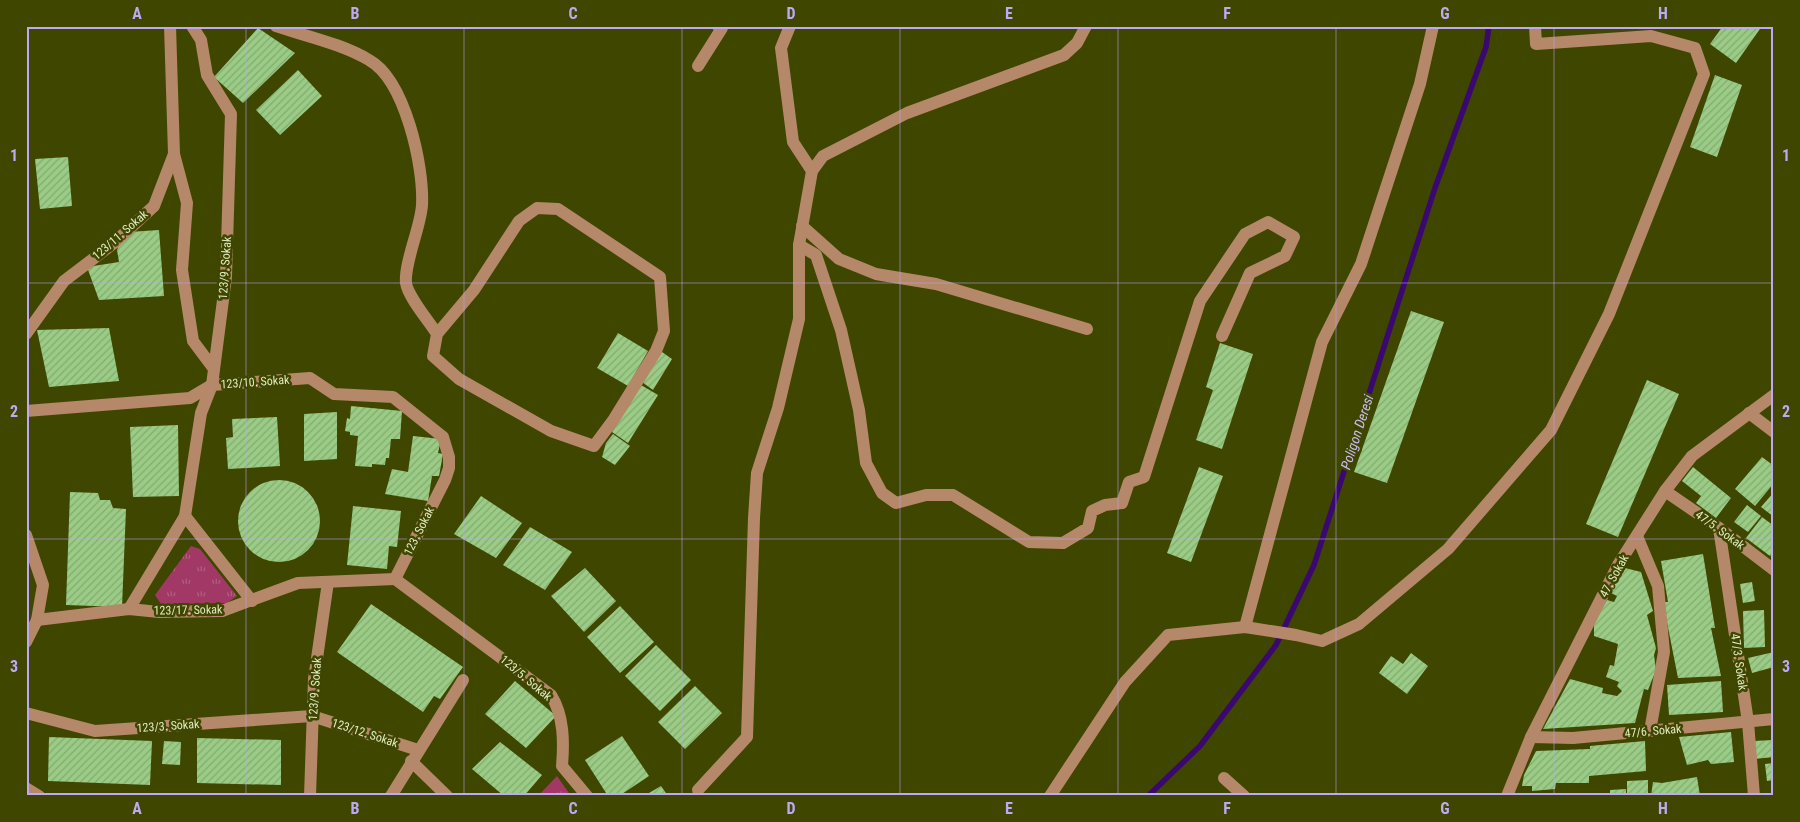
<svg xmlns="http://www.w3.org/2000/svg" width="1800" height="822" font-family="'Roboto Condensed',sans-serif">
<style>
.park{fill:url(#park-tufts)}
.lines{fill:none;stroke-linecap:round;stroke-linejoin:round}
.stream{stroke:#3a0870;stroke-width:5.5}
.building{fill:url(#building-hatch)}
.minor{stroke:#b48868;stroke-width:12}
.grid{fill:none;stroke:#bea9f4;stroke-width:1;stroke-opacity:0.55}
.labels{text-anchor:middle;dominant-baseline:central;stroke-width:5;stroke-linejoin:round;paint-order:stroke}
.street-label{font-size:12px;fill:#e2eac1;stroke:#3e4600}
.water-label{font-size:14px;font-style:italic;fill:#cbbdf1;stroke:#3e4600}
.neatline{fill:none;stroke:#bea9f4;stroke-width:2}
.grid-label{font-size:16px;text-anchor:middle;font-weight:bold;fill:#bea9f4}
</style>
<defs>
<pattern id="park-tufts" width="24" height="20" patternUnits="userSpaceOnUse" patternTransform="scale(1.25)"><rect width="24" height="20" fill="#a13865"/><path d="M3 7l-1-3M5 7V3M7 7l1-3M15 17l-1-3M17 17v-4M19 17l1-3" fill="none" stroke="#b25f80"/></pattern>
<pattern id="building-hatch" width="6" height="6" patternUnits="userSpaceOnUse" patternTransform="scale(1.25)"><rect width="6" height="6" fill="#9acc85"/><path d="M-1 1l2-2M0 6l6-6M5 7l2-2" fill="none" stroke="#84aa72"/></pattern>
</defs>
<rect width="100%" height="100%" fill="#3e4600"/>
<!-- park -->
<g class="park">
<polygon points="191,546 200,549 237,596 227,603 161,604 155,595"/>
<polygon points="557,776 571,796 538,796"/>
</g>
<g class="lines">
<!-- stream -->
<polyline class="stream" points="1148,796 1200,746 1276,645 1314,565 1435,188 1486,47 1489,26"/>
</g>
<!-- building -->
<g class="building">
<polygon points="1723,26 1762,26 1736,63 1710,44"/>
<polygon points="258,28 295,53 243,103 214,77"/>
<polygon points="298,70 322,96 280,135 256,110"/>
<polygon points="1715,75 1742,85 1717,157 1690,147"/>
<polygon points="68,157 72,206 40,209 35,159"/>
<polygon points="159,230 164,296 99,300 87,267 119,262 117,250 121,241 129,232"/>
<polygon points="1411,311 1444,322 1387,483 1354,472"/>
<polygon points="109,328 119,381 49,387 37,330"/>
<polygon points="618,333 648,351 628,386 597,368"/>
<polygon points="1220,343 1253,354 1222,449 1196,440 1213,390 1206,387"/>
<polygon points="662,352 672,359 653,390 642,382"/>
<polygon points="1647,380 1679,394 1618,537 1586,524"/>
<polygon points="641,385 658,395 628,443 612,432"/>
<polygon points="351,406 402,411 400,439 391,439 389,458 386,458 385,465 372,464 372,467 355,466 358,436 350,435 350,432 345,431 347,418 350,419"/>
<polygon points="337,412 337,459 304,461 304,414"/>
<polygon points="277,417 280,466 228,469 226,438 233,437 232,419"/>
<polygon points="178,425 179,496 133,497 130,427"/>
<polygon points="613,434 630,446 615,465 602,457 606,443"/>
<polygon points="413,436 441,439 438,453 443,454 439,476 432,476 428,501 385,494 392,469 408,472"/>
<polygon points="1762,457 1774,466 1774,483 1755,506 1735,489"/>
<polygon points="1199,467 1223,476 1191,562 1167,553"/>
<polygon points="1693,467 1731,498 1716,518 1696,503 1701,496 1682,481"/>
<circle cx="279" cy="521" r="41"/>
<polygon points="70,492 98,493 100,500 110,500 113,508 126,509 122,607 66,605"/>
<polygon points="1774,492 1774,517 1761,507"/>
<polygon points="481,496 522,523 496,558 454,534"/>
<polygon points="1747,505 1761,516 1748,532 1734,522"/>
<polygon points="353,506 401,511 397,547 389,546 387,569 347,565"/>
<polygon points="1762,517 1774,526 1774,552 1770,556 1746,538"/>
<polygon points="530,527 572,552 545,590 503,565"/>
<polygon points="1703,554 1715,628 1711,628 1721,676 1678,678 1663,602 1668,602 1661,561"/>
<polygon points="1621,567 1641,572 1653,611 1647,615 1656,648 1654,655 1656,670 1648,690 1644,689 1635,723 1543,729 1570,679 1603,688 1602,693 1617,696 1622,691 1617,686 1619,682 1606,677 1610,665 1614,666 1618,644 1594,636 1594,621 1607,600 1614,602 1617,596 1609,592"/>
<polygon points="585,568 616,601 584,632 551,596"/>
<polygon points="1752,582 1755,601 1743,603 1740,584"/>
<polygon points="371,604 463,667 440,699 434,696 423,712 337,652"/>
<polygon points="620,606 654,642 620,673 587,637"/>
<polygon points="1764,610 1765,647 1744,648 1743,611"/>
<polygon points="656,645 691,680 660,711 625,676"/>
<polygon points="1774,652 1774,667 1752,673 1748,658"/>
<polygon points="1411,653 1428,666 1407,694 1379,673 1391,656 1403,664"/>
<polygon points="515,681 556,716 526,748 485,714"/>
<polygon points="1721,681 1723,712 1669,715 1667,685"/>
<polygon points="695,686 722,713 685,749 658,722"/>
<polygon points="1731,732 1734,762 1711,764 1708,760 1687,765 1679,737"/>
<polygon points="622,736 649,776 619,796 608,796 585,760"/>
<polygon points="49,737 152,741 150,785 48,781"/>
<polygon points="197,738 281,740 281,785 197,783"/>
<polygon points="1774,740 1774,757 1754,759 1753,741"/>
<polygon points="164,741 181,742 180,765 162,764"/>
<polygon points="1645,741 1646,771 1589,776 1589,783 1556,783 1555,789 1532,791 1532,786 1522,786 1524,775 1536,751 1590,749 1590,746"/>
<polygon points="500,742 542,775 524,796 504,796 472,769"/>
<polygon points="1774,763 1774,780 1767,781 1765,764"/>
<polygon points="1697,777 1700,796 1651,796 1653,782 1662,783"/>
<polygon points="1648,780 1648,796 1627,796 1627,781"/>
<polygon points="661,786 668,796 651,796 649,793"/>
<polygon points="1626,789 1626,796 1610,796 1610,790"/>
</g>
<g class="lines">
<!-- minor -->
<g class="minor">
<path d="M276,26C305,36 343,44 369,60C405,80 424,166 422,205C421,226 404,263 406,283C408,297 429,321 437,334L433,356L459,379L551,431L594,446L614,419L656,351L664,331L660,277L558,209L537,208L519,221L474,290L437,334"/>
<polyline points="698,66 722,28 718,26"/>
<polyline points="174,154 187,203 182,270 193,341 214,369"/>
<polyline points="812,171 823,156 907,113 1064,55 1077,43 1086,26"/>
<polyline points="802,226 839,259 876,274 936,284 1087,329"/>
<polyline points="799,245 816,255 841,330 859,410 866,463 882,493 896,503 926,495 953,495 1029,542 1063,543 1088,528 1092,511 1105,505 1122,503 1129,482 1144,477 1200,301 1245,234 1268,222 1294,237 1285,256 1250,273 1222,336"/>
<polyline points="26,334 64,281 114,243 154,206 174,154 170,26"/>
<polyline points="26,411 190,398 212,385 310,378 334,394 393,397 443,437 449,457 449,468 445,480 395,579"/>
<polyline points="1749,413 1774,432"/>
<polyline points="1665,491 1719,528 1774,570"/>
<polyline points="185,516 252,601"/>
<polyline points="1719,528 1748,722 1754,796"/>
<polyline points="26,535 43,585 37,620 26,642"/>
<polyline points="1637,536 1658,586 1664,652 1650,731"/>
<path d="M395,579L551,695C564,716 564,742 562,766L587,796"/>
<polyline points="129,609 185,516 201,413 212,385 226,277 231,114 207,75 201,40 192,26"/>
<polyline points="37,620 129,609 159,612 222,611 298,583 395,579"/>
<polyline points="1245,627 1322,342 1361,264 1420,84 1433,26"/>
<polyline points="26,713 95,731 312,716 418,750"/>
<polyline points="1531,737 1573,738 1774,719"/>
<polyline points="411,761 447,796"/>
<polyline points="1224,778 1244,796"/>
<polyline points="26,788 39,796"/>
<polyline points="698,790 747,737 754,518 757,473 778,408 799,319 799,245 812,171 793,142 781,48 790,26"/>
<polyline points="310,796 314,679 328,582"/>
<polyline points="391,796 463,680"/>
<polyline points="1050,796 1125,682 1168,635 1245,627 1296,635 1322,641 1359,624 1448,549 1551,430 1609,314 1704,74 1695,48 1651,36 1536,44 1535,26"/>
<polyline points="1507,796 1531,737 1618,565 1665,491 1692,456 1774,395"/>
</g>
</g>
<!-- grid -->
<path class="grid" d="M246,26V796M464,26V796M682,26V796M900,26V796M1118,26V796M1336,26V796M1554,26V796M26,283H1774M26,539H1774"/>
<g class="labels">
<!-- street labels -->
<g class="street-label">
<text transform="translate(120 235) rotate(-41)">123/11. Sokak</text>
<text transform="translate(225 268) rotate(-86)">123/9. Sokak</text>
<text transform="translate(255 382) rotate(-4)">123/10. Sokak</text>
<text transform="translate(1720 530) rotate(36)">47/5. Sokak</text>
<text transform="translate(419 531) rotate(-63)">123. Sokak</text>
<text transform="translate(1614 576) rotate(-61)">47. Sokak</text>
<text transform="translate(188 610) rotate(-1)">123/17. Sokak</text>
<text transform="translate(1739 662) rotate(82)">47/3. Sokak</text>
<text transform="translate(526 678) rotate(40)">123/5. Sokak</text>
<text transform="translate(315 689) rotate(-86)">123/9. Sokak</text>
<text transform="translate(168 726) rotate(-4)">123/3. Sokak</text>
<text transform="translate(1653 731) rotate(-5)">47/6. Sokak</text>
<text transform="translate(365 733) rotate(18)">123/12. Sokak</text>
</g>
<!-- water labels -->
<g class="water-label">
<text transform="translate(1357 432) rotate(-72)">Poligon Deresi</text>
</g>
</g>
<!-- border -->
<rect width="1800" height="822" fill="none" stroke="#3e4600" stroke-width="55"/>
<rect x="28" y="28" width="1744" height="766" class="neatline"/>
<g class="grid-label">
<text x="137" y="19">A</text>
<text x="355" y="19">B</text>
<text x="573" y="19">C</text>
<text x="791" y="19">D</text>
<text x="1009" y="19">E</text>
<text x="1227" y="19">F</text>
<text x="1445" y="19">G</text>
<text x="1663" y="19">H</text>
<text x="14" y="161">1</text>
<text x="1786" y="161">1</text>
<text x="14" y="417">2</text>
<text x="1786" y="417">2</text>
<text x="14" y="672">3</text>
<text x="1786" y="672">3</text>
<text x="137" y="814">A</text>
<text x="355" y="814">B</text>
<text x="573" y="814">C</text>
<text x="791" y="814">D</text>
<text x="1009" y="814">E</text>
<text x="1227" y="814">F</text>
<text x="1445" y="814">G</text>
<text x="1663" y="814">H</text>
</g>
</svg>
